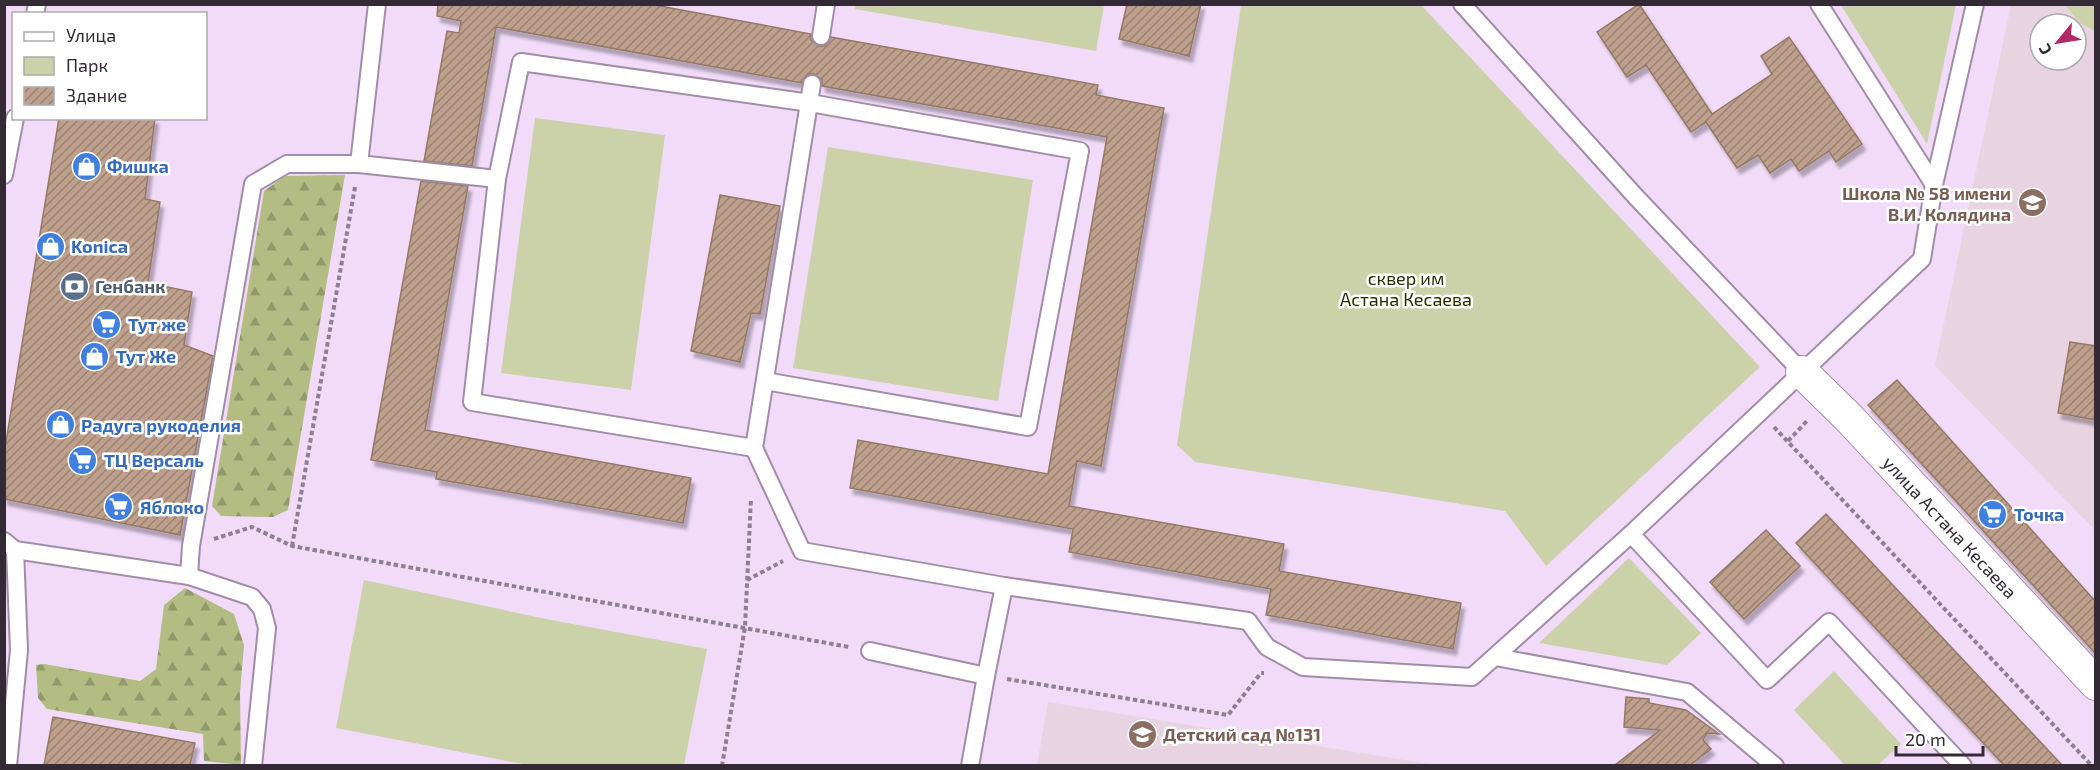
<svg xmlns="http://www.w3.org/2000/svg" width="2100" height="770" font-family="'Exo 2',sans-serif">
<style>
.education{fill:#e8d3e1;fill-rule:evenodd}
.forest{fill:url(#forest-firs)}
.green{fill:#cbd2a9}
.building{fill:url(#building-hatch);stroke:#957966;stroke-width:1.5;filter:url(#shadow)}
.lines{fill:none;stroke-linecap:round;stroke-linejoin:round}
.lane-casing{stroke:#a28da7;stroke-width:20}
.street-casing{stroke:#a28da7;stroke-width:34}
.path{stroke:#8e7f93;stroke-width:4;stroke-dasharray:4.5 3;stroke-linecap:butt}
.lane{stroke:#fff;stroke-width:16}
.street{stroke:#fff;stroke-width:32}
.labels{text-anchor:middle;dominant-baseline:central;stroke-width:5;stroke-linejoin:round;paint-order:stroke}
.shop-label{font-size:18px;font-weight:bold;fill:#366cbe;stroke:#fff;text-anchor:start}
.education-label{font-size:18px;font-weight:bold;fill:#785e54;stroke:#fff;text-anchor:end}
.park-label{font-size:18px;fill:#282d00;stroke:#fff}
.service-label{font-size:18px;font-weight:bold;fill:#4e5e75;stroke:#fff;text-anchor:start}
.street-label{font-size:18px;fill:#332a35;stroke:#fff}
</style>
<defs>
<pattern id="forest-firs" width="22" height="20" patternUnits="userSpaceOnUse" patternTransform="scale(1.5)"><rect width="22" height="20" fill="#b3bc83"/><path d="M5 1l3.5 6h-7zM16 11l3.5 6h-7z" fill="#92996c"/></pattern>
<pattern id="building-hatch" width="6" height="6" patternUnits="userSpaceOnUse" patternTransform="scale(1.5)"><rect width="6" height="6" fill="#bd9f8b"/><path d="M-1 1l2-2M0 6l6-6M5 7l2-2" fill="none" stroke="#9a8272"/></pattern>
<filter id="shadow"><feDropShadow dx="3.5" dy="6" stdDeviation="1.5" flood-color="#0004"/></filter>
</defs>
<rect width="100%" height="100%" fill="#f1dbf8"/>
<!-- education -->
<g class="education">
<path d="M2011,5H2095V530L1935,366ZM2040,24H2076V60H2040Z"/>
<polygon points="1048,702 1435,765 1037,765"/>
</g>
<!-- forest -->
<g class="forest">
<polygon points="345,175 288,510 273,517 221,516 212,506 264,191 285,176"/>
<polygon points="185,588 234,614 244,645 240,693 241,765 204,761 203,734 47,709 38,698 36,665 44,664 140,681 156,669 164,605"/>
</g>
<!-- green -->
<g class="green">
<polygon points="856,4 1104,4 1104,5 1096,51 855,9"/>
<polygon points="1241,5 1421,5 1760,367 1546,566 1505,511 1195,462 1177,445"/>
<polygon points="1841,5 1956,5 1927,144"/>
<polygon points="2065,5 2095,5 2095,31 2080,23"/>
<polygon points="535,118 665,135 631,390 501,373"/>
<polygon points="828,147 1033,180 998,401 793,368"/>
<polygon points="1629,558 1701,633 1667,665 1539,643"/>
<polygon points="364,580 541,618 707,649 684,765 528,765 336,728"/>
<polygon points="1834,671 1901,744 1878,765 1845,765 1794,710"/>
</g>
<!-- building -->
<g class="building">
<polygon points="438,4 649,4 811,34 811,40 819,46 825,46 831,37 1098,85 1096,95 1164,108 1101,466 1077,461 1069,506 1284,544 1279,571 1461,603 1453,649 1266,615 1271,589 1069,552 1073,529 850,488 858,440 1048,474 1107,137 822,86 822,80 814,74 808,74 802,83 496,27 472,166 424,161 447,31 459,33 461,21 437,16"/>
<polygon points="1127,4 1201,4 1189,56 1119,39"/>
<polygon points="1639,4 1712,114 1772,74 1761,56 1789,37 1862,144 1836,162 1829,151 1799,171 1791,159 1770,173 1758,155 1737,168 1706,122 1691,132 1646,65 1627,77 1597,32"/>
<polygon points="59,118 155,118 145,199 160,202 148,283 192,292 184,345 213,356 180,535 4,499 4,454"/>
<polygon points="421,181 468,186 425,430 691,478 683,523 436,479 437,472 371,460"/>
<polygon points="720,195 780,206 760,314 751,313 740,362 691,351"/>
<polygon points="2070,342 2096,346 2096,420 2058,413"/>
<polygon points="1897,380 2096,602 2096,654 1868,405"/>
<polygon points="1826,514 2062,765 2004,765 1837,587 1796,543"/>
<polygon points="1766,530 1800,566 1744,619 1710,582"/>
<polygon points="1626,697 1649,699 1649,703 1686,710 1719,734 1707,733 1703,740 1711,749 1690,765 1615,765 1660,730 1624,727"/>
<polygon points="53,717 195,743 190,765 44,765"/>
</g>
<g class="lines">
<defs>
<g id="lane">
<polyline points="1462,4 1636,197 1802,372"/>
<polyline points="1819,4 1934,185"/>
<polyline points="35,14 37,4"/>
<polyline points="821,36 826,4"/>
<polyline points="812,84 754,448 802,551 1004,586"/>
<polyline points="359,164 377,4"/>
<polyline points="4,175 15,118"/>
<polyline points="497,179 521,62 810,103 1080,151 1028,427 765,381"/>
<polyline points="1631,534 1767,680 1829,622 1963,766"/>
<polyline points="4,541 15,550 189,576 252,597 262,609 267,628 253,766"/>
<polyline points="189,576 191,546 253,184 287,164 359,164 497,179 472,402 754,448"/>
<polyline points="870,651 986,676 970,766"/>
<polyline points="1495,657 1687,692 1775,766"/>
<polyline points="986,676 1004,586 1248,621 1267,647 1303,667 1472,677 1631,534 1922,259 1934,185 1975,4"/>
<polyline points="8,766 19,650 15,550"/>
</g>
<polyline id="street" points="1802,372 1849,418 2096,684"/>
</defs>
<!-- lane casing -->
<use href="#lane" class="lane-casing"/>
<!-- street casing -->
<use href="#street" class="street-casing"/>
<!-- path -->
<g class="path">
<polyline points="1774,427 2092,766"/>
<polyline points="1788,441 1808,420"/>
<polyline points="214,539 252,527 292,546 849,647"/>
<polyline points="292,546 355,187"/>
<polyline points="747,580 783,561"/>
<polyline points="1007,679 1228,715 1261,673 1264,673"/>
<polyline points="722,766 745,627 751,498"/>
</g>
<!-- lane -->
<use href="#lane" class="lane"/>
<!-- street -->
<use href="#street" class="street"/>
</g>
<!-- icons -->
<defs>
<symbol id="shop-disc" viewBox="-11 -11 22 22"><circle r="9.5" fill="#3f7fe0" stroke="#fff"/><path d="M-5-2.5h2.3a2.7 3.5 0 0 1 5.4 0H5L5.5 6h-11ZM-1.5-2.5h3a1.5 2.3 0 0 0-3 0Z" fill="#fff"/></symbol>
<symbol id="school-disc" viewBox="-11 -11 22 22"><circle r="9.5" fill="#8d6e63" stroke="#fff"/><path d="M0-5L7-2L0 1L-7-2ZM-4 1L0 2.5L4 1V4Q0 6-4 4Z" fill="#fff"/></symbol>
<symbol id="bank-disc" viewBox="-11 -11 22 22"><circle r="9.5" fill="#5c6f8a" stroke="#fff"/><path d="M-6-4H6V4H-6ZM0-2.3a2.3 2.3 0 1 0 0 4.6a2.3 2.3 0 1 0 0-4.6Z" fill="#fff"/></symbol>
<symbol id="supermarket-disc" viewBox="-11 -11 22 22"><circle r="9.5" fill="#3f7fe0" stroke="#fff"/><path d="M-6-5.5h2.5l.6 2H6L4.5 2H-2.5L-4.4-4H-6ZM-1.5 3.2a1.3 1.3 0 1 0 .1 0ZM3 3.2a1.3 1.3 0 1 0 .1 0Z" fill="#fff"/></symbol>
</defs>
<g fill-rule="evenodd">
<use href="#shop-disc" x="70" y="150" width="33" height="33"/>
<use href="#school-disc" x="2016" y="186" width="33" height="33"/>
<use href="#shop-disc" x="34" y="230" width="33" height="33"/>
<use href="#bank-disc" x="58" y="270" width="33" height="33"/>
<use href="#supermarket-disc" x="90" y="308" width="33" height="33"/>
<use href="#shop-disc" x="78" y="340" width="33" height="33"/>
<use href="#shop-disc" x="44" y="408" width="33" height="33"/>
<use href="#supermarket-disc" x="66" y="444" width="33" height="33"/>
<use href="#supermarket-disc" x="102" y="490" width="33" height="33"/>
<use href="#supermarket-disc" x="1976" y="498" width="33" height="33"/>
<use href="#school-disc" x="1126" y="718" width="33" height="33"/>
</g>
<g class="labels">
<!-- shop labels -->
<g class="shop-label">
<text x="107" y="166">Фишка</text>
<text x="71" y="246">Konica</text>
<text x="128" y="324">Тут же</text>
<text x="116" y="356">Тут Же</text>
<text x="81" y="425">Радуга рукоделия</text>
<text x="104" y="460">ТЦ Версаль</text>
<text x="140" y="507">Яблоко</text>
<text x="2014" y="514">Точка</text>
</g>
<!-- education labels -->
<g class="education-label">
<text x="2011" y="193">Школа № 58 имени<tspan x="2011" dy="21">В.И. Колядина</tspan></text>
<text x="1163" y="734" text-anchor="start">Детский сад №131</text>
</g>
<!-- park labels -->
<g class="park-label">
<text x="1406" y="278">сквер им<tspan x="1406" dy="21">Астана Кесаева</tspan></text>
</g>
<!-- service labels -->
<g class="service-label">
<text x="95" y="286">Генбанк</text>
</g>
<!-- street labels -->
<g class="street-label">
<text transform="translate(1950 527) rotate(47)">улица Астана Кесаева</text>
</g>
</g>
<!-- border -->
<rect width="2100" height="770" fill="none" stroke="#332a35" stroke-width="12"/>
<!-- legend -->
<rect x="12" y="12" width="195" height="108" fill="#ffffff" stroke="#adaaae" stroke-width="1.5"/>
<rect x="24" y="32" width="30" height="9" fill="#ffffff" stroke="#adaaae" stroke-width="1.5"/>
<text x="66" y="42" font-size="18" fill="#332a35">Улица</text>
<rect x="24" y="57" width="30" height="18" fill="#cbd2a9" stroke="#adaaae" stroke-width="1.5"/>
<text x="66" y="72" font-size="18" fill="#332a35">Парк</text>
<rect x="24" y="87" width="30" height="18" fill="url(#building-hatch)" stroke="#adaaae" stroke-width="1.5"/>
<text x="66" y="102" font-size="18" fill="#332a35">Здание</text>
<!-- north arrow -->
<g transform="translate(2058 42) rotate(240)"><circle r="28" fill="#ffffff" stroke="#adaaae" stroke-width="1.5"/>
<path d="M0-4.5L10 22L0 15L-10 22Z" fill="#b22968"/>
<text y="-9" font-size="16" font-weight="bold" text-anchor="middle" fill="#332a35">С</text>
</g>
<!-- scale -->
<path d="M1896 746v9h87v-9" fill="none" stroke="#332a35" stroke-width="3"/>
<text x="1905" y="746" font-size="18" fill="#332a35" stroke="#ffffff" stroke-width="4.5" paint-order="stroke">20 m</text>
</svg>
